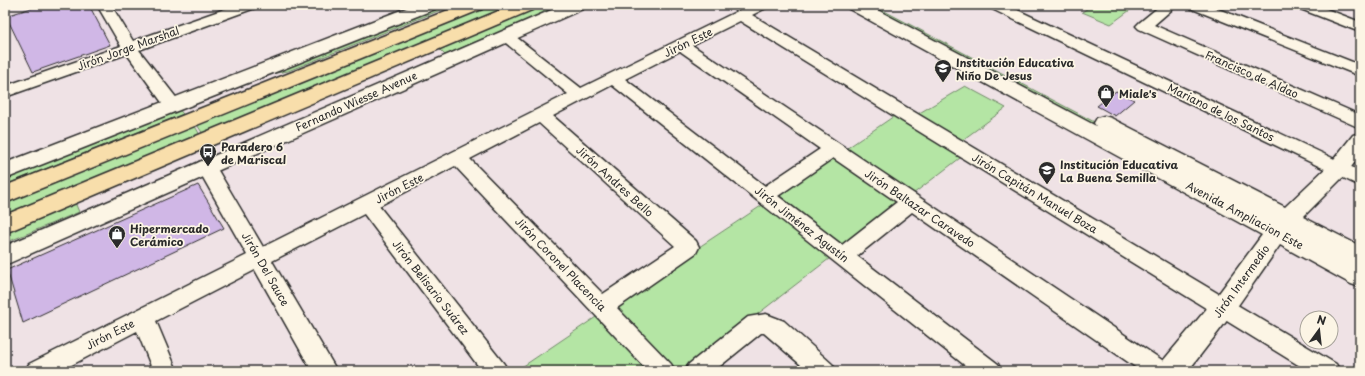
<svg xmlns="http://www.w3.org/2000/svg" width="1365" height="376" font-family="'Playpen Sans',sans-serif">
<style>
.green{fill:#b4e5a4;stroke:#708868}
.building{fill:#d0b7e6;stroke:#2b2b2b}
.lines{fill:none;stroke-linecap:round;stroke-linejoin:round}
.street-casing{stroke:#2b2b2b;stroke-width:3}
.secondary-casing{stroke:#2b2b2b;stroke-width:3}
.primary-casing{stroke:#2b2b2b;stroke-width:3}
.street{fill:#fcf5e5;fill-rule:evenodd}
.secondary{fill:#fcf5e5;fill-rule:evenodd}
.primary{fill:#f8deab;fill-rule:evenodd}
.labels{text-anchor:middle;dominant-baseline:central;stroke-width:3.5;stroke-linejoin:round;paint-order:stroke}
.street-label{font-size:11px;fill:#2b2b2b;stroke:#fcf5e5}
.poi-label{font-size:11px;font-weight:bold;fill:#2b2b2b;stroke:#fcf5e5;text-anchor:start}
</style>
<rect width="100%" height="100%" fill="#efe2e5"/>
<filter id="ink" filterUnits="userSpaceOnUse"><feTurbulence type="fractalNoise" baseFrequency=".025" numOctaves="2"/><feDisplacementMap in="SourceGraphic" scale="8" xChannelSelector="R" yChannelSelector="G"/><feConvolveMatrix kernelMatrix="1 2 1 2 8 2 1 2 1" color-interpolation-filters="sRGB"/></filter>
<g filter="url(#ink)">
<!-- green -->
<g class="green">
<polygon points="437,5 453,5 288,71 264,75"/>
<polygon points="477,5 511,5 203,134 194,120"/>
<polygon points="536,5 562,5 445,55 437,47"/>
<polygon points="860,5 873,5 1261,210 1255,216"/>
<polygon points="1093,5 1137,5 1111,24 1082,12"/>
<polygon points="965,86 1006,108 961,141 916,115"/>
<polygon points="176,106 183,114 5,185 5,174"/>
<polygon points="897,114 964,155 913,194 846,149"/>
<polygon points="192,121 200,135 5,217 5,198"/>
<polygon points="832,156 900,201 847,244 843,245 779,195 780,192"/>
<polygon points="74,200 79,212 5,243 5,229"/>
<polygon points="767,202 834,255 684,371 674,371 614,308 616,302"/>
<polygon points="599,315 653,371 516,371"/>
</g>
<!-- building -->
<g class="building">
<polygon points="41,5 89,5 110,45 33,72 6,16"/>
<polygon points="1116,91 1134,100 1115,116 1097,106"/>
<polygon points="198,185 224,228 23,323 7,270"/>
</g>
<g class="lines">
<defs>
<g id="street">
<polygon points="97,5 111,5 133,41 236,5 257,5 255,8 139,50 178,100 180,104 178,108 172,109 166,108 127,54 5,97 5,86 121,46"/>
<path d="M750,5H768L766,8L752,15L1336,364L1340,371H1308L740,21L692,45L1168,364L1172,371H1141L912,212L857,256L998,364L1002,371H972L612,85L553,116L696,241L699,247L696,253L617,308L671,364L675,371H648L455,166L379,206L504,364L508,371H482L364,214L272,261L337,371H312L255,270L156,321L177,371H153L137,331L60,371H25L29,364L247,255L197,167L199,162L206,161L213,162L263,247L568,94L501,39L498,36L501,33L506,31L511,33L581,88ZM680,51L820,149L765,186L625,79ZM539,123L675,246L603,294L470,159ZM833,158L897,202L842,245L778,196Z"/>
<polygon points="988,5 1007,5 1360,171 1360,186 990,8"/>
<polygon points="1161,5 1177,5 1154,25 1360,115 1360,128 1139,29 1136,26 1139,23"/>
<polygon points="1188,5 1208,5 1360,65 1360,76 1190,8"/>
<polygon points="1296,5 1316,5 1360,22 1360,32 1298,8"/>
<polygon points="766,314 784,321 832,364 836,371 808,371 764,333 761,333 714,371 685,371 689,364 748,317"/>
</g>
<g id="secondary">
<polygon points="414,5 437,5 435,9 5,179 5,163"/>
<polygon points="563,5 585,5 583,9 5,265 5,246"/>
<polygon points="847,5 868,5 1096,126 1094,123 1097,118 1104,116 1111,118 1285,207 1330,164 1353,135 1360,133 1360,155 1346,174 1303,217 1360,246 1360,287 1351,284 1280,245 1232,314 1188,371 1158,371 1162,362 1214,300 1262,235 849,9"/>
</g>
<g id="primary">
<polygon points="461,5 484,5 482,9 5,203 5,186"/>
<polygon points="513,5 536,5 534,9 5,233 5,215"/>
</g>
</defs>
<!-- street casing -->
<use href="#street" class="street-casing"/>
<!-- secondary casing -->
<use href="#secondary" class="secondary-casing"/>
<!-- primary casing -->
<use href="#primary" class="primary-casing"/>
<!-- street -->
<use href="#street" class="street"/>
<!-- secondary -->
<use href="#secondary" class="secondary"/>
<!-- primary -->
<use href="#primary" class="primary"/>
</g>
</g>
<!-- icons -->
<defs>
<symbol id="school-pin" viewBox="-11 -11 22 30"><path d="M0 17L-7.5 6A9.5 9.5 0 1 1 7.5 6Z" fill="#2b2b2b" stroke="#fcf5e5"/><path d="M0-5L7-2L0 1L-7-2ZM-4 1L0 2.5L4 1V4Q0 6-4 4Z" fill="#fff"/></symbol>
<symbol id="shop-pin" viewBox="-11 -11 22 30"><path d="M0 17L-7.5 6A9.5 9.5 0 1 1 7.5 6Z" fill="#2b2b2b" stroke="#fcf5e5"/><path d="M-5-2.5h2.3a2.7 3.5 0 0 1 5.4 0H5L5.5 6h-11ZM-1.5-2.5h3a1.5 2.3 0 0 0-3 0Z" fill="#fff"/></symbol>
<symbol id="bus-pin" viewBox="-11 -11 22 30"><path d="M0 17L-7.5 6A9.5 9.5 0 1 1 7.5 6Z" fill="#2b2b2b" stroke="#fcf5e5"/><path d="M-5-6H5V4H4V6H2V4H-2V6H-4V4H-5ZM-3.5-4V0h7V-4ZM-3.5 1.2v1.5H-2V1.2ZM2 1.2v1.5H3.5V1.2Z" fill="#fff"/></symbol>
</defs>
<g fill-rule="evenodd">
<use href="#school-pin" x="933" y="58" width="20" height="27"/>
<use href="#shop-pin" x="1096" y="83" width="20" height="27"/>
<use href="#bus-pin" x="198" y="142" width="20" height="27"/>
<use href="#school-pin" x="1037" y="160" width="20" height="27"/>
<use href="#shop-pin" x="107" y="224" width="20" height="27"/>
</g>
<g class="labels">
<!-- street labels -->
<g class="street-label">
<text transform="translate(688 42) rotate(-26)">Jirón Este</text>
<text transform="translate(128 48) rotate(-20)">Jirón Jorge Marshal</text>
<text transform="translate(1252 74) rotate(24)">Francisco de Aldao</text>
<text transform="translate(356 101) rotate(-24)">Fernando Wiesse Avenue</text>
<text transform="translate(1221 112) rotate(26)">Mariano de los Santos</text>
<text transform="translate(615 181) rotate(42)">Jirón Andres Bello</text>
<text transform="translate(399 188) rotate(-27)">Jirón Este</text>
<text transform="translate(1035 193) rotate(31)">Jirón Capitán Manuel Boza</text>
<text transform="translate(920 208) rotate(34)">Jirón Baltazar Caravedo</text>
<text transform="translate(1245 215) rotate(28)">Avenida Ampliacion Este</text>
<text transform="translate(802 224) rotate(38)">Jirón Jiménez Agustín</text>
<text transform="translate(561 264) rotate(46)">Jirón Coronel Placencia</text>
<text transform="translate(266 269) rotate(60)">Jirón Del Sauce</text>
<text transform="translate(1241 281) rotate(-54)">Jirón Intermedio</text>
<text transform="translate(431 287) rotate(52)">Jirón Belisario Suárez</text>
<text transform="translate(110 334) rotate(-27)">Jirón Este</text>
</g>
<!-- poi labels -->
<g class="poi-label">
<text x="956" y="62">Institución Educativa<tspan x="956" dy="13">Niño De Jesus</tspan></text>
<text x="1119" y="93">Miale's</text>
<text x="221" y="146">Paradero 6<tspan x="221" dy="13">de Mariscal</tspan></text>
<text x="1060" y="164">Institución Educativa<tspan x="1060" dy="13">La Buena Semilla</tspan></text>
<text x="130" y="228">Hipermercado<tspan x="130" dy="13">Cerámico</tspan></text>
</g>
</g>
<!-- margin -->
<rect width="1365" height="376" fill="none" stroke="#fcf5e5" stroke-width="20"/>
<rect x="10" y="10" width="1345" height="356" fill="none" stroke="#2b2b2b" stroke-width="1.5" filter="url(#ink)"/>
<!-- north arrow -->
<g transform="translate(1319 330) rotate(15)"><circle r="19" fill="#fcf5e5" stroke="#a8a49b"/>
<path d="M0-3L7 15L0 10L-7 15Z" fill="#2b2b2b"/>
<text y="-6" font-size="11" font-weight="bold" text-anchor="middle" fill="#2b2b2b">N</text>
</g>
</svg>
